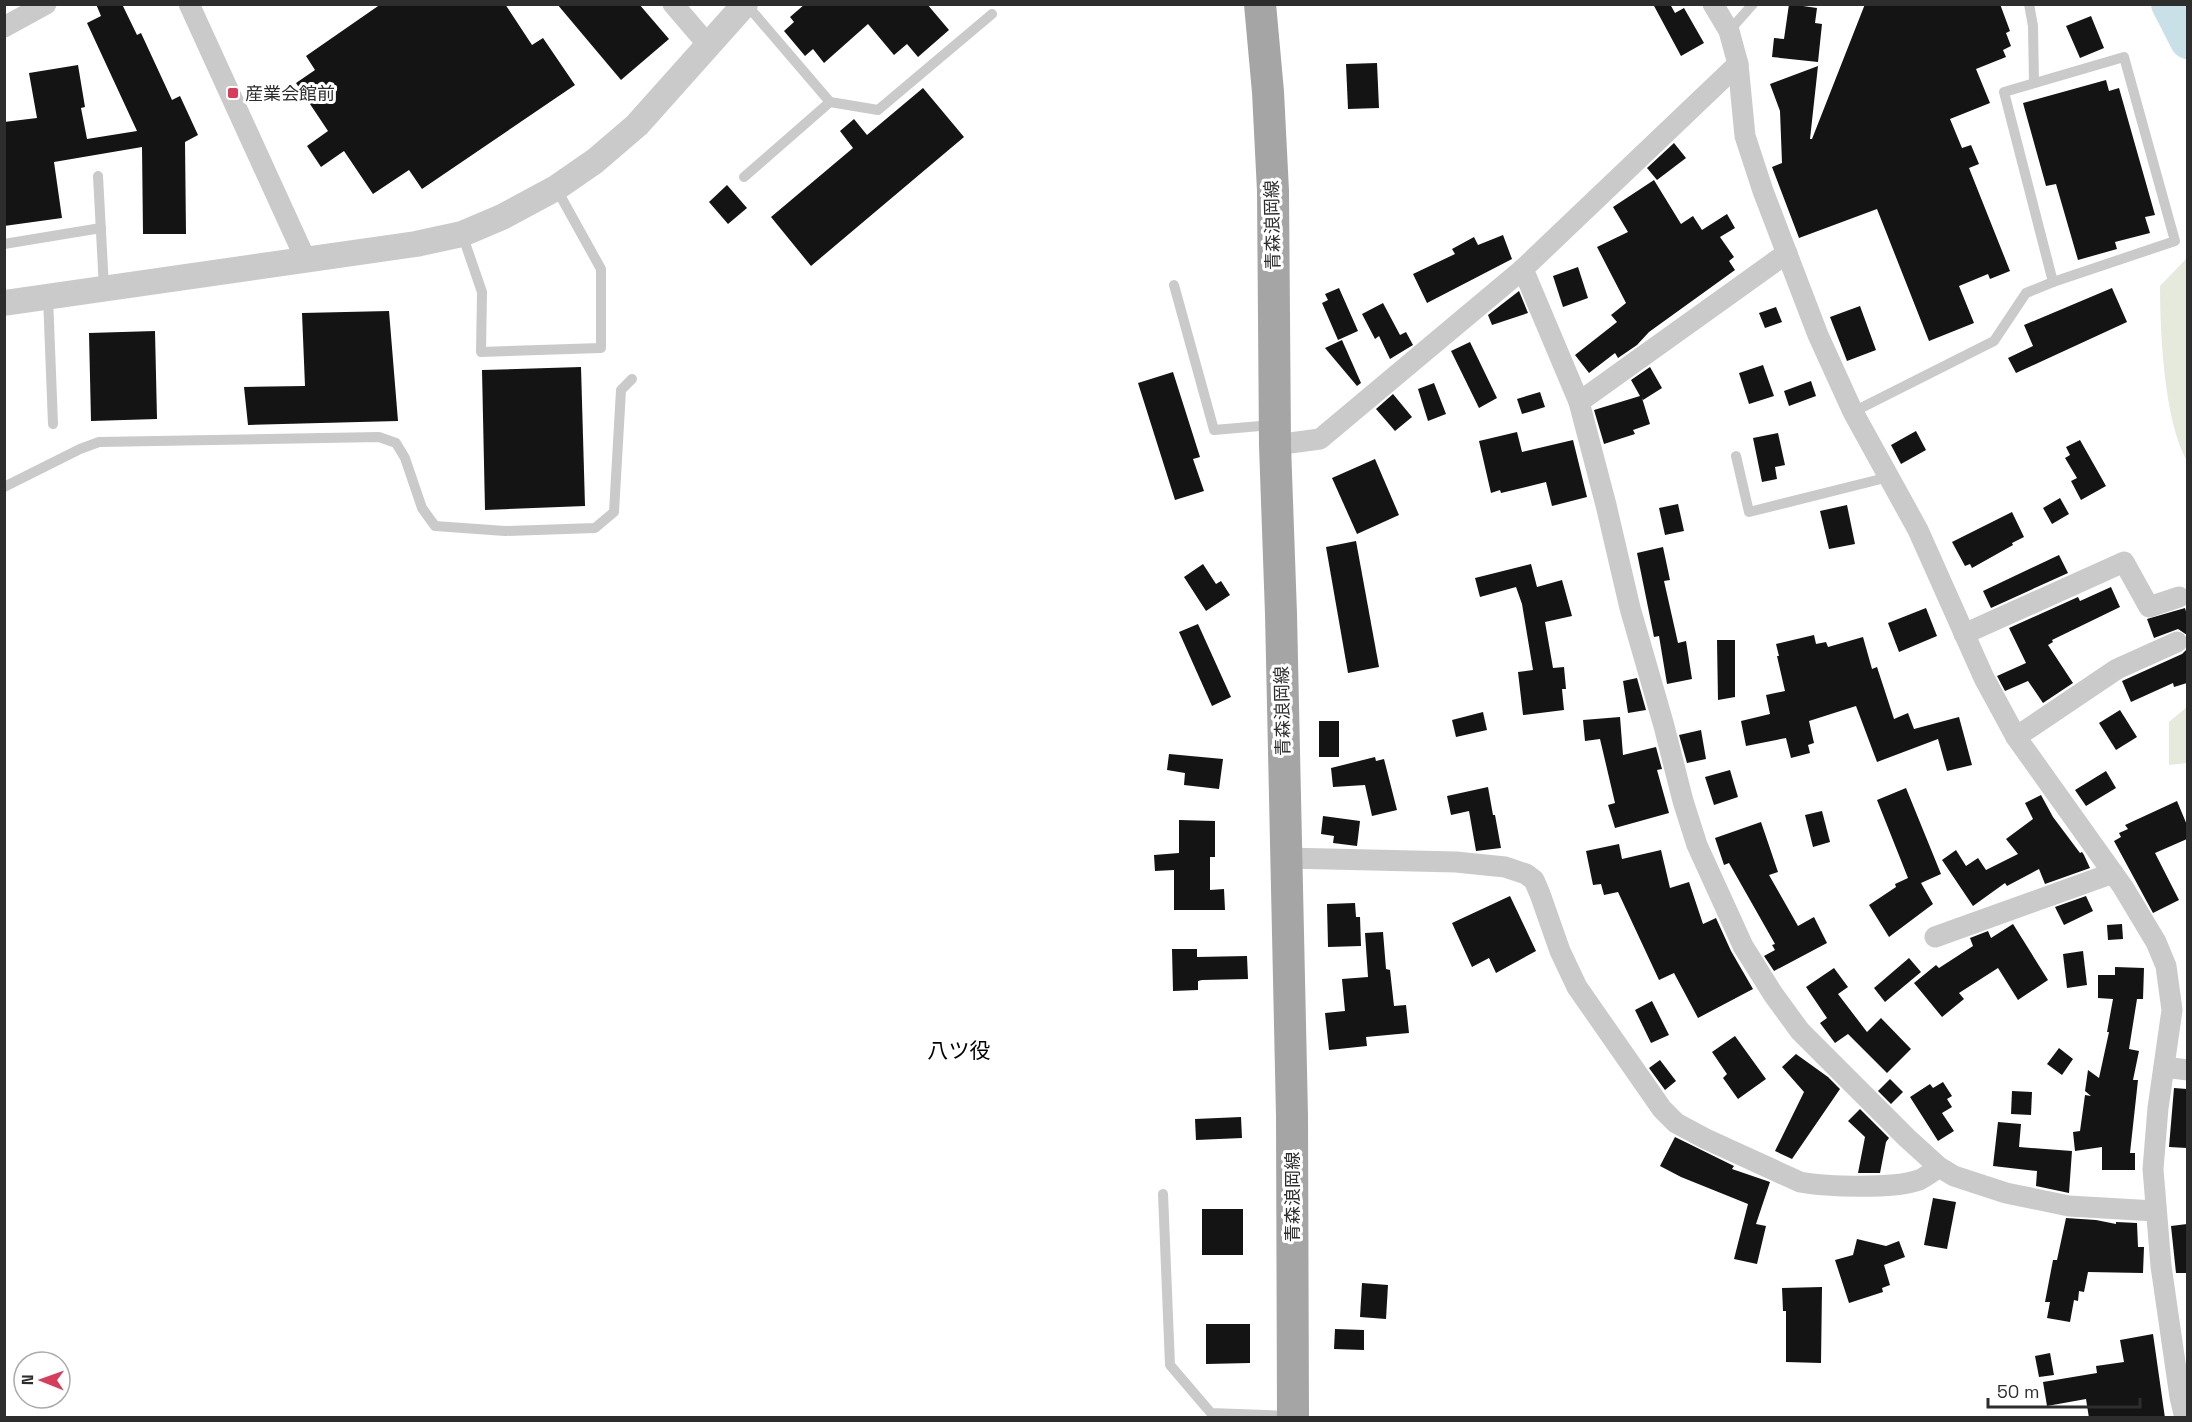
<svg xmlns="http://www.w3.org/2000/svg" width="2192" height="1422" font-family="'Space Grotesk','Noto Sans JP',sans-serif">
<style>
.green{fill:#e5eadc}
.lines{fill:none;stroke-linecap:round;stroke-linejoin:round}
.river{stroke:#c9e0e9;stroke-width:36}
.building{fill:#141414}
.service{stroke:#cacaca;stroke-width:10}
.minor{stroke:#cacaca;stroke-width:21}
.tertiary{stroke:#cacaca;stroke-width:26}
.primary{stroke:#a5a5a5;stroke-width:32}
.poi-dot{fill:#d93b5a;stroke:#fff;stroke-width:2}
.labels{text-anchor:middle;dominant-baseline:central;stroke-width:6;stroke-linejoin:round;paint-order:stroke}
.poi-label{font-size:18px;fill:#2d2d2d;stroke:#fff;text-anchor:start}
.street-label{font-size:18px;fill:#2d2d2d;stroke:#fff}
.quarter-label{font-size:21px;fill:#000;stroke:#fff}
</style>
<rect width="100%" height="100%" fill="#fff"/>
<!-- green -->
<g class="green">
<path d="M2187,258H2188L2187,461C2164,421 2160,333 2160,286Z"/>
<polygon points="2187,707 2187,763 2169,765 2169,722"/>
</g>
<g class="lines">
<!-- river -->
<polyline class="river" points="2169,4 2188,41"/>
</g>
<!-- building -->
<g class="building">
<polygon points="96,4 122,4 137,35 141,33 172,100 180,96 198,135 185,142 186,234 143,234 142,147 54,162 62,218 4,226 4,122 37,118 29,73 78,65 85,107 81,108 87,139 137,131 87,23 101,16"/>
<polygon points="381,4 505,4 532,45 543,38 575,85 422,189 409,170 373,194 344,151 321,167 307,146 328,131 296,83 315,70 306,56"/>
<polygon points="557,4 639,4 669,39 621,80"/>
<polygon points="805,4 927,4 949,30 918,57 907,44 894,55 868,24 824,63 813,49 805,56 784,31 794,22 790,17"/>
<polygon points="1653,4 1670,4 1675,13 1684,8 1704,43 1681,56"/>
<polygon points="1789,4 1817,8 1815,23 1822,24 1818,62 1772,57 1774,38 1784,39"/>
<polygon points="1865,4 2000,4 2010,31 2006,33 2011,46 2003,50 2006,57 1976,69 1990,103 1950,119 1962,148 1971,145 1979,164 1969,168 2010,271 1990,279 1988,274 1959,286 1974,323 1929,341 1877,209 1799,238 1772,167 1782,163 1780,111 1770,84 1818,66 1810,139 1812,139"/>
<polygon points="2091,16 2104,48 2080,58 2066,26"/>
<polygon points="1377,63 1379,108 1348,109 1346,64"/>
<polygon points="2106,80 2109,91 2119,88 2155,215 2145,217 2150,233 2115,242 2117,249 2078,260 2056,184 2046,186 2023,103"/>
<polygon points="923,88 964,137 811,266 771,217 853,148 840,131 854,119 867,135"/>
<polygon points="1674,143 1686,158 1657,180 1647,168"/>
<polygon points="1654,180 1681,224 1693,216 1702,230 1727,214 1735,228 1720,237 1734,257 1729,261 1735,270 1649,332 1637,345 1618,358 1615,353 1589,373 1575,355 1617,322 1611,315 1626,303 1597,247 1628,232 1613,207"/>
<polygon points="727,185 747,208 728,224 709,202"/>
<polygon points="1503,235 1512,259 1427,303 1413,274 1455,254 1452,249 1474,237 1478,245"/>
<polygon points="1578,267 1588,298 1563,307 1553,276"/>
<polygon points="1339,288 1358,331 1338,340 1322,303 1328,300 1325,294"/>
<polygon points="2112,288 2127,322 2016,373 2008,358 2033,346 2024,325"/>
<polygon points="1519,291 1528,313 1492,325 1488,315"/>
<polygon points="1383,303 1400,335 1406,332 1413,345 1390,359 1379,336 1375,339 1362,314"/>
<polygon points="1860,306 1876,350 1847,361 1830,317"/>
<polygon points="1776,307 1782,322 1765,328 1759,313"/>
<polygon points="389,311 398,421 248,425 244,387 305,386 302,313"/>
<polygon points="155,331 157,419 91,421 89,333"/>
<polygon points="1342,340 1361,383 1357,386 1325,348"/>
<polygon points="1470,342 1497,398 1479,408 1451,351"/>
<polygon points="1763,365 1774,396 1749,404 1739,373"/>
<polygon points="581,367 585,506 485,510 482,370"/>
<polygon points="1650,367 1662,388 1643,400 1642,398 1650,424 1633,430 1635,434 1604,444 1594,410 1640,396 1631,380"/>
<polygon points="1173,372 1200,457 1193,459 1204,491 1175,500 1138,383"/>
<polygon points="1811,381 1816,396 1789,406 1784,391"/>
<polygon points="1434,383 1446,414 1428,421 1418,389"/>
<polygon points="1540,392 1545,407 1522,414 1517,399"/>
<polygon points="1393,394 1412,417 1395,431 1376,409"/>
<polygon points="1916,431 1926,450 1901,464 1891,445"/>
<polygon points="1517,432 1522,452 1573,440 1587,497 1552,506 1546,482 1501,493 1500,490 1491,493 1479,441"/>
<polygon points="1778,433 1785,465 1775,467 1777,479 1762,482 1753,438"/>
<polygon points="2080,440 2106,486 2081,500 2071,481 2077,478 2065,458 2070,455 2066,447"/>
<polygon points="1375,459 1399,515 1357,534 1332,478"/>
<polygon points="2060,498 2069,514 2052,524 2043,508"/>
<polygon points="1678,504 1684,531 1665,535 1659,508"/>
<polygon points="1847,505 1855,544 1829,549 1820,511"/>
<polygon points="2012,512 2024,537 2012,543 2013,545 1972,568 1970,564 1965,566 1952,542"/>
<polygon points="1356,541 1379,667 1348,673 1326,547"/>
<polygon points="1663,547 1670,580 1664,581 1678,643 1686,641 1692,679 1667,684 1659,636 1654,637 1637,553"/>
<polygon points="2059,555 2068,573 1991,608 1983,591"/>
<polygon points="1203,564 1216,584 1221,581 1230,595 1206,611 1184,577"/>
<polygon points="1531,564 1537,587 1562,580 1572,616 1545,622 1553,668 1564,667 1566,689 1562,689 1564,710 1523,715 1518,672 1533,670 1522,604 1516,587 1480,597 1475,578"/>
<polygon points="2111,587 2120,607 2052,640 2053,642 2048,645 2073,683 2043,703 2028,681 2005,691 1997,676 2026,663 2009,628 2078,597 2080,601"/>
<polygon points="1926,608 1937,636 1899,652 1888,623"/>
<polygon points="2185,608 2187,615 2187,635 2178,629 2154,638 2147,619"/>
<polygon points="1198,624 1231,697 1212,706 1179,632"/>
<polygon points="1814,635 1816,644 1826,642 1828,647 1863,637 1872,669 1877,667 1894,719 1908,713 1914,729 1959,717 1972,765 1947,771 1938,739 1877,762 1856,706 1809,721 1814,743 1808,745 1810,753 1791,758 1786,738 1746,746 1741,721 1770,714 1766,695 1785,691 1777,656 1779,656 1776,644"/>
<polygon points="1717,640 1735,640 1735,697 1718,700"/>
<polygon points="2187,649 2187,683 2174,687 2173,683 2131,702 2122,681 2182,654"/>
<polygon points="1637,678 1646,710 1628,713 1623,681"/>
<polygon points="2120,710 2137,737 2116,750 2099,723"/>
<polygon points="1483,712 1487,730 1456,737 1452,720"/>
<polygon points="1620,717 1623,755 1656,747 1662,769 1657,770 1669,813 1615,828 1608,805 1615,803 1600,739 1585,741 1583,720"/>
<rect x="1319" y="721" width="20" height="36"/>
<polygon points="1701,730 1706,759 1687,763 1679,735"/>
<polygon points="1169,754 1223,759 1219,789 1184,785 1185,773 1167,770"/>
<polygon points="1375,757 1376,761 1384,759 1397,810 1372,816 1365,785 1333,787 1331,768"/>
<polygon points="1730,770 1738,797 1714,805 1705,777"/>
<polygon points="2106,771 2116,788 2086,806 2075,790"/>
<polygon points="1488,787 1493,815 1495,815 1501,848 1476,851 1469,811 1451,815 1447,796"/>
<polygon points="1906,788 1941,874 1921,883 1933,904 1889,937 1869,905 1896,887 1895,884 1908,878 1877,800"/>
<polygon points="2041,795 2053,817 2080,853 2082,852 2084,855 2090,868 2045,884 2039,869 2007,886 2005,883 1973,906 1942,860 1956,850 1966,866 1978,858 1986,870 2018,854 2006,839 2033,819 2025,803"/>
<polygon points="2177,801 2187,825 2187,839 2155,853 2179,900 2153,913 2114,841 2121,837 2119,833 2128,829 2125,825"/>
<polygon points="1822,811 1830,842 1813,847 1805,815"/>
<polygon points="1323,816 1360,821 1357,846 1333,843 1334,836 1321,834"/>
<polygon points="1179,820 1215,821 1215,857 1210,857 1210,890 1224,889 1225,910 1174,910 1174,870 1155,871 1154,855 1179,853"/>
<polygon points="1761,822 1778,872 1769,875 1798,926 1814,917 1827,943 1774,971 1764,956 1775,950 1772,945 1775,944 1729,863 1724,865 1715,838"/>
<polygon points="1619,844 1622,859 1661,850 1670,888 1689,882 1703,924 1716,918 1731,951 1753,989 1698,1018 1674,973 1659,980 1618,892 1604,895 1601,884 1593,885 1586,851"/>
<polygon points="1510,896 1536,951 1496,973 1489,958 1472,967 1452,923"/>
<polygon points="2086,896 2093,911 2064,925 2055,907"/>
<polygon points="1355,903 1356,917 1360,917 1361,946 1328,947 1327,904"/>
<polygon points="2013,924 2048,980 2018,1000 1998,968 1959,993 1964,999 1942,1017 1914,983 1936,965 1939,968 1973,946 1970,938 1988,931 1991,938"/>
<polygon points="2122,924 2123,939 2108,940 2107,925"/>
<polygon points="1383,932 1386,969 1390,970 1394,1006 1406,1005 1409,1033 1366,1037 1367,1046 1329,1050 1325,1013 1345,1011 1342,979 1368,977 1365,933"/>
<polygon points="1172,949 1197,949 1197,957 1247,956 1248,979 1202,980 1198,981 1198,990 1173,991"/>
<polygon points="2083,951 2087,985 2067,988 2063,954"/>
<polygon points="1909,958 1921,972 1885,1002 1874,988"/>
<polygon points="2115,967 2144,968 2143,999 2137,999 2129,1049 2139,1051 2133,1080 2138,1080 2130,1153 2135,1153 2135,1170 2102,1170 2102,1147 2075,1151 2073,1132 2080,1131 2085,1095 2091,1096 2085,1091 2088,1070 2099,1078 2109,1032 2107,1032 2113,999 2098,998 2098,975 2115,975"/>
<polygon points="1834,968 1848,987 1838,994 1867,1032 1881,1018 1911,1049 1887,1073 1848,1034 1835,1043 1820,1023 1827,1018 1806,987"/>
<polygon points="1652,1001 1669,1035 1651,1043 1635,1010"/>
<polygon points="1735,1036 1766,1079 1738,1099 1723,1078 1727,1074 1712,1052"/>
<polygon points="2059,1048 2073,1059 2062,1075 2047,1064"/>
<polygon points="1796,1054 1828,1077 1840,1089 1792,1159 1775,1151 1804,1092 1782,1067"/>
<polygon points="1660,1060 1676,1081 1665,1090 1649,1068"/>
<polygon points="1890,1079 1903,1092 1891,1104 1878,1091"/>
<polygon points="1943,1082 1952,1096 1947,1099 1952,1107 1942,1113 1954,1131 1938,1141 1910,1097 1930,1084 1933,1088"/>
<polygon points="2174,1088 2187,1089 2187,1148 2169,1147"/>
<polygon points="2012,1091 2032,1092 2031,1115 2011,1114"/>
<polygon points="1860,1109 1889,1138 1886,1142 1880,1173 1858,1173 1865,1137 1848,1121"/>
<polygon points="1241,1117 1242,1138 1196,1140 1195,1119"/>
<polygon points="1998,1122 2021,1124 2019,1147 2072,1151 2069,1193 2036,1186 2037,1171 1993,1166"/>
<polygon points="1675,1137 1734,1166 1732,1169 1770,1182 1756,1224 1766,1226 1757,1264 1734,1259 1748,1204 1681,1177 1660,1166"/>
<polygon points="1933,1198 1956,1202 1947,1249 1924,1245"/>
<rect x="1202" y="1209" width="41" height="46"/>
<polygon points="2066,1218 2096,1220 2116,1224 2116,1222 2137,1223 2138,1247 2144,1247 2143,1273 2088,1272 2084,1292 2079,1291 2078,1301 2074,1300 2070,1322 2047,1318 2050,1302 2045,1302 2053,1260 2057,1260"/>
<polygon points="2187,1224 2187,1273 2176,1273 2171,1226"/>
<polygon points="1857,1239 1886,1246 1899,1241 1905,1257 1884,1265 1890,1285 1882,1288 1883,1292 1849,1303 1835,1260 1853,1255"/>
<polygon points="1362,1283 1388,1285 1386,1319 1360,1317"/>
<polygon points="1822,1287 1821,1363 1786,1362 1786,1311 1783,1311 1782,1288"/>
<polygon points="1206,1324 1250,1324 1250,1363 1206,1364"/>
<polygon points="1335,1329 1364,1330 1364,1350 1334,1349"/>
<polygon points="2153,1334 2165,1418 2089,1418 2086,1399 2047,1406 2043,1382 2097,1373 2096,1366 2124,1362 2120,1340"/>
<polygon points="2050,1353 2054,1375 2039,1377 2035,1356"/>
</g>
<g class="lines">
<!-- service -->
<g class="service">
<polyline points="746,4 830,102 878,110 992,14"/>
<polyline points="2029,4 2033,26 2034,83"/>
<polyline points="1729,31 1753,4"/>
<polygon points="2124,57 2175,241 2053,282 2004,92"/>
<polyline points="98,176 104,288"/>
<polyline points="744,177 830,102"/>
<polyline points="462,234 482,292 481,352 601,348 601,269 556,188"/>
<polyline points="4,244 101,228"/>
<polyline points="1174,285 1214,430 1272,425"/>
<polyline points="48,297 53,424"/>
<polyline points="1853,412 1994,341 2026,293 2053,282"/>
<polyline points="1736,456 1749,512 1889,477"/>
<polyline points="4,487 80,449 99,442 379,437 396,443 405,458 422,508 435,526 505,531 595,528 614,512 621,390 632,379"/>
<polyline points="1163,1194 1170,1365 1211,1413 1290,1416"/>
</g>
<!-- minor -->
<g class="minor">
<polyline points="189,4 305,258"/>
<polyline points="673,4 709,46"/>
<polyline points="1713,4 1729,31 1738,64 1745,136 1763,191 1818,335 1853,412 1918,530 1984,678 2016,737 2123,887 2156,942 2166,966 2172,1010 2158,1108 2153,1169 2161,1266 2180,1397 2185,1418"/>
<polyline points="4,27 46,4"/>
<polyline points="1523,269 1579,402 1606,505 1630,608 1664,726 1683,801 1697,845 1743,946 1773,994 1800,1031 1907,1138 1939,1167 1954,1176 2006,1193 2069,1206 2155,1211"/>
<polyline points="1579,402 1787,253"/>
<polyline points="1275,445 1320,439 1523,269 1738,64"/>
<polyline points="1964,634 2124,562 2149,607 2179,597"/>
<polyline points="2016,737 2117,669 2177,642"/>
<path d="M1286,858L1456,862L1505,867L1526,874L1534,880L1540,894L1560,951L1577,987L1662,1109L1676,1123L1706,1139L1800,1182C1827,1187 1894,1189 1919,1180C1926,1177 1932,1172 1939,1167"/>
<polyline points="1935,937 2113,873"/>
<polyline points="2164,1067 2188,1070"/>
</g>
<!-- tertiary -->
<polyline class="tertiary" points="4,303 416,244 462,234 502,217 556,188 595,161 637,125 745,4"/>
<!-- primary -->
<polyline class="primary" points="1260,4 1268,92 1273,191 1275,445 1281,614 1292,1116 1293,1418"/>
</g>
<!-- markers -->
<rect class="poi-dot" x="227" y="87" width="12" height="12" rx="3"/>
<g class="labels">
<!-- poi labels -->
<g class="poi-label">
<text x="245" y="93">産業会館前</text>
</g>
<!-- street labels -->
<g class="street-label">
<text transform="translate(1272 225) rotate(-91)">青森浪岡線</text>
<text transform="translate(1282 711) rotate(-91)">青森浪岡線</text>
<text transform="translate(1292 1197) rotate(-90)">青森浪岡線</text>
</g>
<!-- quarter labels -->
<g class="quarter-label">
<text x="959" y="1050">八ツ役</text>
</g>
</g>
<!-- border -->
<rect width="2192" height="1422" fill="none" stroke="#2d2d2d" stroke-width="12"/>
<!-- north arrow -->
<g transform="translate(42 1380) rotate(271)"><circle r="28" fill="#ffffff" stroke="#ababab" stroke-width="1.5"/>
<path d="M0-4.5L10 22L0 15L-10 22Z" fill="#d93b5a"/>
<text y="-9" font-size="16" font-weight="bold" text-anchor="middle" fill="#2d2d2d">N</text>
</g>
<!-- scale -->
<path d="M1988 1398v9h152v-9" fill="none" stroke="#2d2d2d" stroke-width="3"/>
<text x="1997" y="1398" font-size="18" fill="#2d2d2d" stroke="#ffffff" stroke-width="4.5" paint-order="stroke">50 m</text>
</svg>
